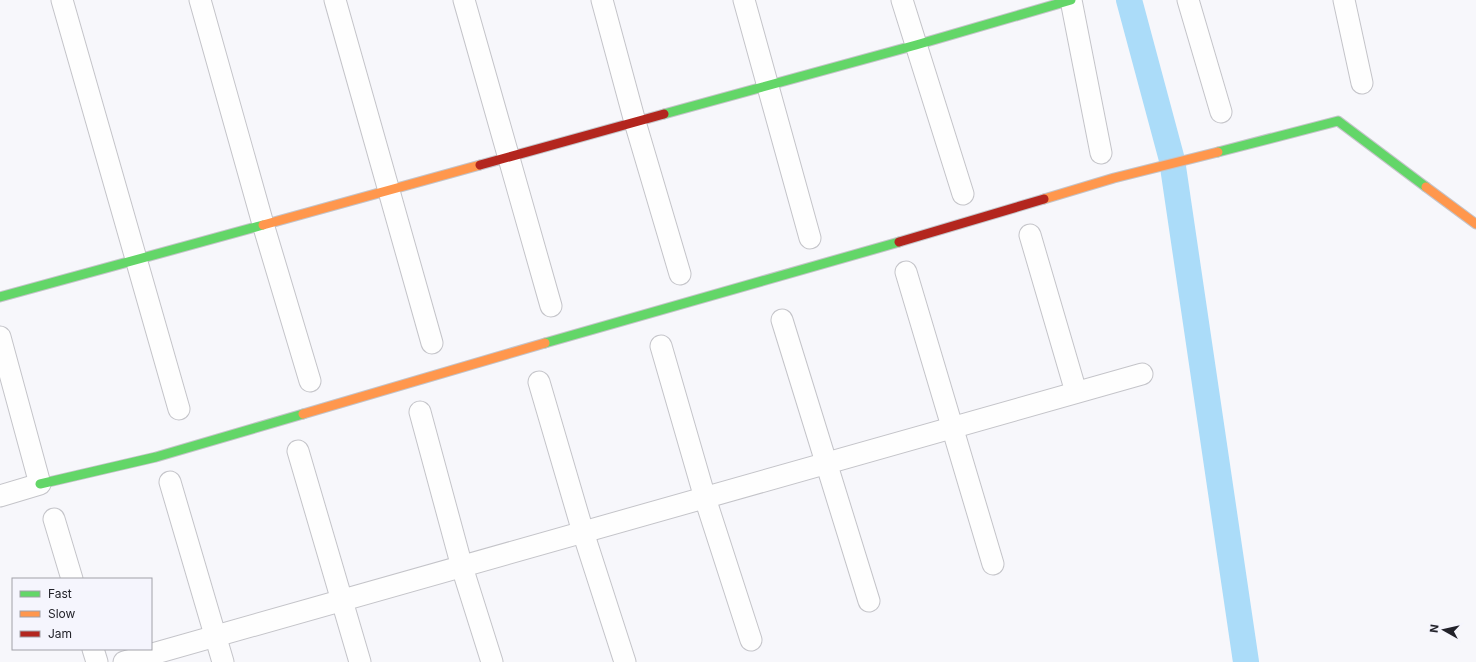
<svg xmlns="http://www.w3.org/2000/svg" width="1476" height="662" font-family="Inter,sans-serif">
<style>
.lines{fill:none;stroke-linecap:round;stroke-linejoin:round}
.canal{stroke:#abdcf9;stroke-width:26}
.street-casing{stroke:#c4c4c9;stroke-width:23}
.fast-casing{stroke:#c4c4c9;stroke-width:11}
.slow-casing{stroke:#c4c4c9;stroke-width:11}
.jam-casing{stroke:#c4c4c9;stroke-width:11}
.street{stroke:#fefefe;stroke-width:21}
.fast{stroke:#63d668;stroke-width:9}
.slow{stroke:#ff974d;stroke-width:9}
.jam{stroke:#b3261e;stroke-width:9}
</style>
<rect width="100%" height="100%" fill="#f7f7fb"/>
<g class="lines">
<!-- canal -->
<polyline class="canal" points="1129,0 1172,160 1246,662"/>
<defs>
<g id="street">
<polyline points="62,0 179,409"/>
<polyline points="200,0 263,224 310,381"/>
<polyline points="335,0 432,343"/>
<polyline points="464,0 551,306"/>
<polyline points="602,0 635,122 680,274"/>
<polyline points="744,0 810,238"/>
<polyline points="902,0 963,194"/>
<polyline points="1071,0 1101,153"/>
<polyline points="1188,0 1221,112"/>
<polyline points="1344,0 1362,83"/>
<polyline points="1030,235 1076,392"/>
<polyline points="906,272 993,564"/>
<polyline points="782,320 869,601"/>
<polyline points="0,337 40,484 0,496"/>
<polyline points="661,346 705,498 751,640"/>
<polyline points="539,382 583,532 625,662"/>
<polyline points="420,412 462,567 492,662"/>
<polyline points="298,451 360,662"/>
<polyline points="170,482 223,662"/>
<polyline points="54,519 72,579"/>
<polyline points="93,649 97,662"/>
<polyline points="124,662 1142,374"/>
</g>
<g id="fast">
<polyline points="664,114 916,45 1071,0"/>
<polyline points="1218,152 1338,121 1426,187"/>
<polyline points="0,297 263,225"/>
<polyline points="545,343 899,242"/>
<polyline points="40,484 156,457 303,414"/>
</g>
<g id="slow">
<polyline points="1426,187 1476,224"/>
<polyline points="1044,199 1114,178 1218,152"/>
<polyline points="263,225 480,165"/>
<polyline points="303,414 545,343"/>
</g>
<g id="jam">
<polyline points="480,165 664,114"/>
<polyline points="899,242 1044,199"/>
</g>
</defs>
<!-- street casing -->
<use href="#street" class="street-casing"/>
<!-- fast casing -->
<use href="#fast" class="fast-casing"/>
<!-- slow casing -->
<use href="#slow" class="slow-casing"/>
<!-- jam casing -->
<use href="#jam" class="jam-casing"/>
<!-- street -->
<use href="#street" class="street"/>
<!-- fast -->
<use href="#fast" class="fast"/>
<!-- slow -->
<use href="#slow" class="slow"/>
<!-- jam -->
<use href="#jam" class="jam"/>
</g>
<!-- legend -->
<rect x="12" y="578" width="140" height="72" fill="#f5f5fd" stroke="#a1a1a8"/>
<rect x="20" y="591" width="20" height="6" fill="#63d668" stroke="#a1a1a8"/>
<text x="48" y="598" font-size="12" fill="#222229">Fast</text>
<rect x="20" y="611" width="20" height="6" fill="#ff974d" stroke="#a1a1a8"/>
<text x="48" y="618" font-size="12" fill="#222229">Slow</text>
<rect x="20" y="631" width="20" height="6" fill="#b3261e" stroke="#a1a1a8"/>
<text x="48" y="638" font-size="12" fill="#222229">Jam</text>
<!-- north arrow -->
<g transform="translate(1444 630) rotate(278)" stroke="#f5f5fd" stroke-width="3" paint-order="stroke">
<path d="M0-3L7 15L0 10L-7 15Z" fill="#222229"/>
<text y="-6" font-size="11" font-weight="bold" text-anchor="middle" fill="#222229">N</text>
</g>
</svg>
